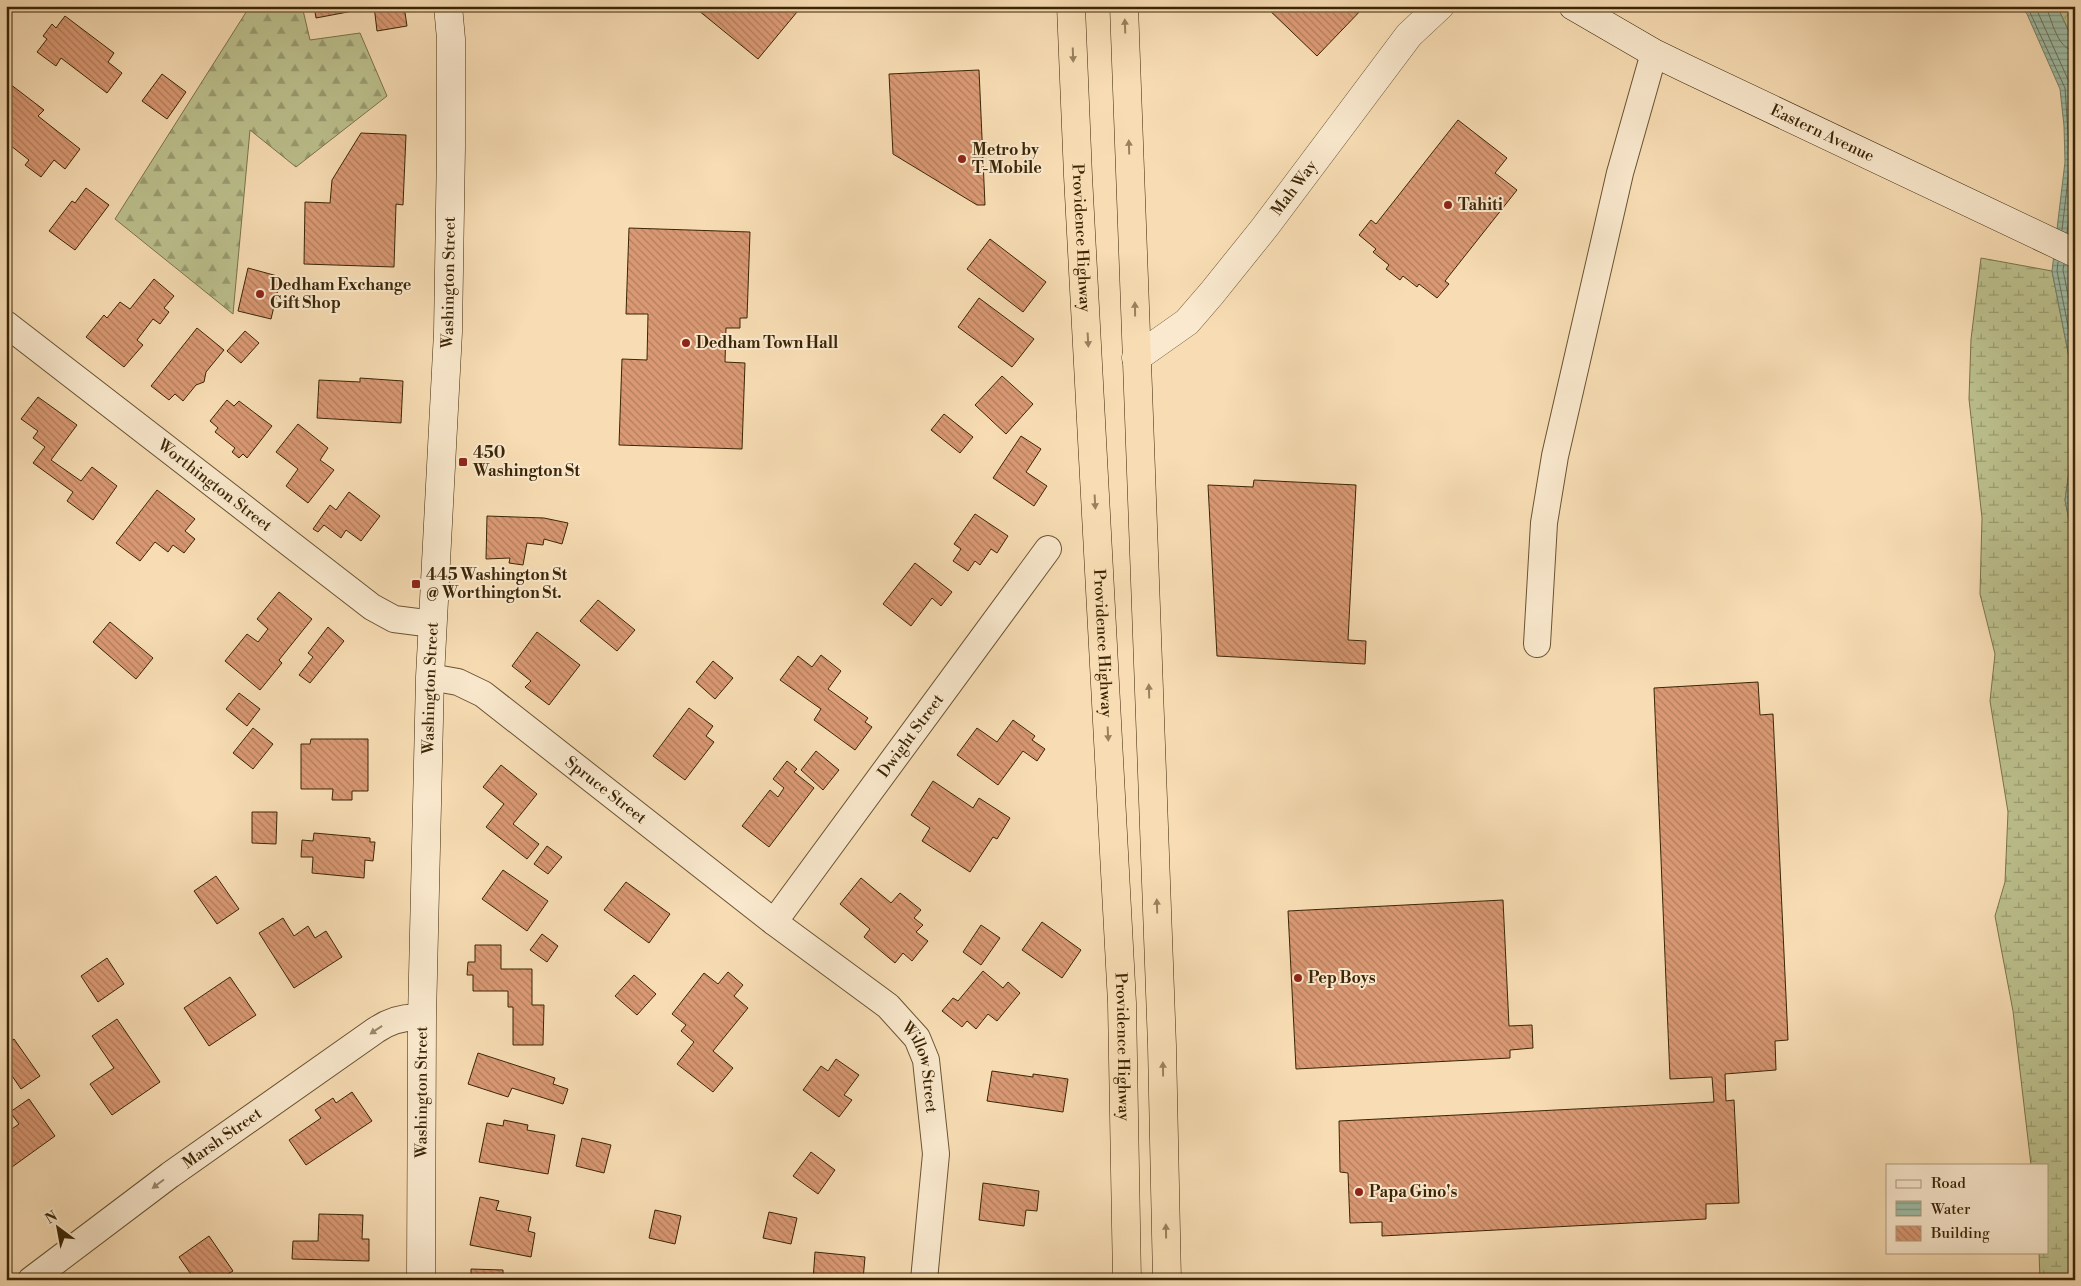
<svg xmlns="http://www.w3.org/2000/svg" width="2081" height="1286" font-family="'Libre Bodoni',serif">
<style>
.forest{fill:url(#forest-firs);stroke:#7c734a}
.wetland{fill:url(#wetland-marsh);stroke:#7c734a}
.park{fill:url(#park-crowns);stroke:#7c734a}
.water{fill:url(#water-rules);stroke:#778067}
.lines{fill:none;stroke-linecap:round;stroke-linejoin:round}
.shore{stroke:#6d7156;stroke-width:1}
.building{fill:url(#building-back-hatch);stroke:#3b2506}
.minor-casing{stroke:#6a5332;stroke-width:28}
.tertiary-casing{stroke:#6a5332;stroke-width:29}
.secondary-casing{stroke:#3b2506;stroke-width:29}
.trunk-casing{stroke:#3b2506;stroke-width:29}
.minor{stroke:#fae9ce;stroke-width:26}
.tertiary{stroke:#fae9ce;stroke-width:28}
.secondary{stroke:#fae9ce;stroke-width:28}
.trunk{stroke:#f8ddb4;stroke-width:28}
.oneway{fill:#9a815d}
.oneway2{fill:#9a876a}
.poi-dot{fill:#8f2418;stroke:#fae9ce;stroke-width:2}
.labels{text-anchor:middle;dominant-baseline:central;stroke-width:4;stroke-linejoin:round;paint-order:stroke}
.street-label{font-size:16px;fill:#3b2506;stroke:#fae9ce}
.poi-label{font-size:16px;font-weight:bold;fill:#3b2506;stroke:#fae9ce;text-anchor:start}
</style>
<defs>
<pattern id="forest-firs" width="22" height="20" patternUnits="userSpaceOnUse" patternTransform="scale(1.25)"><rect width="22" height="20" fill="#bcc18e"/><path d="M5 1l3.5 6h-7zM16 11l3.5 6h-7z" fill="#9a9d72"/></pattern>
<pattern id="wetland-marsh" width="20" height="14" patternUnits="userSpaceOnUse" patternTransform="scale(1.25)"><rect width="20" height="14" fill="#bcc18e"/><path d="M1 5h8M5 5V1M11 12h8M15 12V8" fill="none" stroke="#9a9d72"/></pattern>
<pattern id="park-crowns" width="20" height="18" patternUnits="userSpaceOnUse" patternTransform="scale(1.25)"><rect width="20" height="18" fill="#bcc18e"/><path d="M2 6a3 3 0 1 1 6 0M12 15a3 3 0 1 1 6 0" fill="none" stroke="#9a9d72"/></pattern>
<pattern id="water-rules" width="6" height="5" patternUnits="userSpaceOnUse" patternTransform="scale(1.25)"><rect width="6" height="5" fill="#9fbda7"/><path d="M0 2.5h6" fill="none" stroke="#839986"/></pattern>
<pattern id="building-back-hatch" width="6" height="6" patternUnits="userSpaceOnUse" patternTransform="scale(1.25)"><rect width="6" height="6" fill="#da9974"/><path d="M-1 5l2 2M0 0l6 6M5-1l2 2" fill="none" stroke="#b27d5d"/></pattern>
</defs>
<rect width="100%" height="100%" fill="#f8ddb4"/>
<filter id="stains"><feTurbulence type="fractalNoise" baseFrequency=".004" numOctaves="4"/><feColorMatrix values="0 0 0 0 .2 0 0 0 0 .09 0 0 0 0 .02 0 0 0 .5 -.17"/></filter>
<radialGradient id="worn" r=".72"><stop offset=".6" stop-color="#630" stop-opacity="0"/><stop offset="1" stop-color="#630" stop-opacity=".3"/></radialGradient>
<!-- forest -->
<polygon class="forest" points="250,6 302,6 310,40 360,33 387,96 296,167 250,130 233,314 115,219"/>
<!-- wetland -->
<polygon class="wetland" points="1981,258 2052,271 2069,357 2071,458 2065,500 2075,550 2075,1280 2040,1280 2039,1252 2047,1252 2047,1165 2031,1165 2013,1011 1995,916 2005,882 2008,812 1990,701 1995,654 1980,594 1982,518 1969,399 1971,339"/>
<!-- park -->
<polygon class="park" points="2057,6 2075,6 2075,45 2074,42"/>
<!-- water -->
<polygon class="water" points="2021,6 2057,6 2075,45 2075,550 2065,500 2071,458 2069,357 2052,271 2065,162 2064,126 2060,89 2027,14"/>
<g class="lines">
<!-- shore -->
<g class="shore">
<polyline points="2027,6 2065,88 2070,162 2062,230"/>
<polyline points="2035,6 2070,84 2075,124"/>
<path d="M2047,6L2048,12C2053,25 2059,50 2075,51"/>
<polyline points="2067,233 2075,172"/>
<polyline points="2058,262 2057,271 2074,356 2075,404"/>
<polyline points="2064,264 2063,270 2075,330"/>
<polyline points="2075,468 2070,500 2075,524"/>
</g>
</g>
<!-- building -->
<g class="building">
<polygon points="314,6 352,6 353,11 316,18"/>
<polygon points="374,6 404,6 407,26 377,31"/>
<polygon points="693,6 802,6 758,59"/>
<polygon points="1265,6 1365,6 1317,56"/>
<polygon points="65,16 114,53 108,62 122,73 107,93 61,58 56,66 37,52 47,39 43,36 52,24 56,28"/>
<polygon points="979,70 985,205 977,205 893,154 889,74"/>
<polygon points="162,74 186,92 167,119 142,101"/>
<polygon points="10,84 44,110 38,116 80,149 65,169 54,160 41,177 25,165 29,160 6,142 6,89"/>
<polygon points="1458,120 1507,158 1495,173 1517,190 1445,281 1449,284 1437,298 1419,284 1417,287 1403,276 1400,280 1386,269 1389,265 1373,252 1376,249 1359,235 1371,220 1376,224"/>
<polygon points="361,133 406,135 403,205 396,204 394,267 304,264 305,202 330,203 332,180"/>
<polygon points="86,188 109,205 75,250 49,231 72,201 75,203"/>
<polygon points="629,228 750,232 747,318 740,318 740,328 726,328 725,362 745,363 742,449 619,445 622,359 647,360 648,314 626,314"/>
<polygon points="990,239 1046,282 1023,312 967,269"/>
<polygon points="248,268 281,277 271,319 238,311"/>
<polygon points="154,279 174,296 164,308 169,312 160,324 153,319 137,340 143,345 124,367 86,337 104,315 107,318 120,302 130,309"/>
<polygon points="979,298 1034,339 1012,367 958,327"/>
<polygon points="197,328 224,350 206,372 204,382 196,385 183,401 175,394 169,400 151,386"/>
<polygon points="245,331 259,343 241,363 227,351"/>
<polygon points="1002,376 1033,404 1006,434 975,405"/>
<polygon points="360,378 403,381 401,423 317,418 319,380 360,382"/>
<polygon points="38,397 77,425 51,460 81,481 92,467 117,486 93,520 67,501 73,492 33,463 45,447 33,438 38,431 21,419"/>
<polygon points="227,400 234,406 239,401 272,426 247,458 243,454 239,458 232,452 235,448 215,432 218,428 210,421"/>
<polygon points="944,414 973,437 960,453 931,430"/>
<polygon points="298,424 328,448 320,460 334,470 308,503 286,486 298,469 276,452"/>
<polygon points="1021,436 1041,449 1026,472 1047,486 1034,506 993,478"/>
<polygon points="1254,480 1356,485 1348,640 1366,641 1365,664 1217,656 1208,485 1253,487"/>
<polygon points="157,490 195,519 185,531 195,539 184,553 173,545 168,552 155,542 140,561 116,543"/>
<polygon points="349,492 380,516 361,541 346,530 341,538 324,525 318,532 313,529 330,505 336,510"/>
<polygon points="975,514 1008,536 997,553 991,549 980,565 975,561 968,571 953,561 961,549 954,544"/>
<polygon points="487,516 544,518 568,523 562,544 544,539 543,545 527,543 523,565 509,563 510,558 486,559"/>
<polygon points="915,563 952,592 941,606 932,598 911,626 883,604"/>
<polygon points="279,592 312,619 279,660 282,663 260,690 225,661 247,634 258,642 268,629 257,619"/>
<polygon points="598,600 635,630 617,651 580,621"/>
<polygon points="110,622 153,658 136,679 93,642"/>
<polygon points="328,627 344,641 310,683 299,675 313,657 308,653"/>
<polygon points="537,632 580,665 549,705 525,687 531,681 512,666"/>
<polygon points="821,655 841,671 828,689 868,718 865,722 872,727 855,750 814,720 821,709 780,680 798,656 812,667"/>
<polygon points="713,661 733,678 715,699 696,682"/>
<polygon points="1758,682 1760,715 1773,714 1788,1040 1775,1041 1776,1070 1725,1074 1726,1101 1734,1100 1739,1203 1706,1204 1706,1219 1382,1236 1382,1222 1350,1223 1348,1173 1340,1172 1339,1121 1714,1102 1712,1077 1670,1079 1654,688"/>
<polygon points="239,693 260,709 247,726 226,709"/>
<polygon points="689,708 713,726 706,736 714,742 685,780 653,756"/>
<polygon points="1013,720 1035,736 1032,740 1045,749 1037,761 1023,751 998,785 957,755 977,728 997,742"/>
<polygon points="253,728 273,744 253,769 233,753"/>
<polygon points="311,739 368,739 368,791 352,791 352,800 332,800 333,789 301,789 301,744 310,744"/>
<polygon points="816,751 839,770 823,790 801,770"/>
<polygon points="787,761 797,769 794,772 814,788 769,847 742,826 770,790 778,797 784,788 773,779"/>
<polygon points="501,765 537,794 513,824 539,844 527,859 486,827 504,804 483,787"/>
<polygon points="933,781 973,808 979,798 1010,818 997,839 993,837 970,872 922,841 930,828 911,815"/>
<polygon points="252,812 277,812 276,844 252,843"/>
<polygon points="314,833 370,838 370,842 375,842 373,861 365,860 364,878 312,873 313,857 301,857 302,840 313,841"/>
<polygon points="547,846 562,857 548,874 534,864"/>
<polygon points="503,870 548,901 527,931 482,899"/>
<polygon points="216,876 239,909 217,924 194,891"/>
<polygon points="861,878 891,903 900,893 921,910 914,918 923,925 916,932 928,941 912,961 903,953 895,963 864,937 870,929 840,904"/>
<polygon points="626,882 670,914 649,943 604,910"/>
<polygon points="1503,900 1509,1026 1532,1025 1533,1048 1510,1050 1510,1058 1296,1069 1288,911"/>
<polygon points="283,918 294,936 308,926 315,938 326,931 342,957 294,988 259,933"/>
<polygon points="1042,922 1081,950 1062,978 1022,950"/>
<polygon points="981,925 1000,938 981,965 963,952"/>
<polygon points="542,934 558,946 547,962 530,950"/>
<polygon points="475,945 501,945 501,969 532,969 532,1005 544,1005 543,1045 513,1045 513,1007 508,1007 508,991 473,991 473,975 467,975 468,962 475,962"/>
<polygon points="107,958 124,984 98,1002 81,976"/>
<polygon points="983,971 1003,988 1008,982 1020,993 997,1021 988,1014 976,1029 967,1021 962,1027 942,1011 953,998 958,1001"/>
<polygon points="728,972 743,985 734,996 748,1008 713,1051 733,1068 713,1092 677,1064 694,1042 681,1031 686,1025 672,1014 704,973 718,984"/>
<polygon points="634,975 656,994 637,1015 615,996"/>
<polygon points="230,977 256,1015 209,1046 184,1008"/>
<polygon points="117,1019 160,1082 112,1115 90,1084 114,1068 92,1036"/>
<polygon points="14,1039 40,1076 21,1089 10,1073 6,1075 6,1044"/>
<polygon points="478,1053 555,1078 553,1084 568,1089 563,1104 512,1088 508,1097 468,1084"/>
<polygon points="836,1059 859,1075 844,1095 852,1100 839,1117 803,1090 821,1066 828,1071"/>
<polygon points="992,1071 1033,1077 1033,1074 1068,1079 1063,1112 987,1101"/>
<polygon points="352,1092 372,1121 306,1165 289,1140 321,1118 315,1110 333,1098 336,1103"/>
<polygon points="29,1099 55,1136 12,1167 6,1158 6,1133 19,1124 10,1112"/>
<polygon points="504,1120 528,1125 527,1130 555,1135 548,1174 479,1162 487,1123 503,1126"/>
<polygon points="582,1138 611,1145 604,1173 576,1166"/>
<polygon points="811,1152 835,1170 818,1194 793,1176"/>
<polygon points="983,1183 1039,1191 1037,1211 1026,1210 1024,1226 979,1220"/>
<polygon points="480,1197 499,1201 496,1210 531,1217 528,1231 535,1233 531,1257 470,1245"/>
<polygon points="655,1210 681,1216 675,1244 649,1238"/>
<polygon points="769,1212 797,1218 791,1244 763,1238"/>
<polygon points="319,1214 363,1215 362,1239 369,1239 369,1261 292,1259 293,1241 318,1241"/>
<polygon points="209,1236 233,1271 228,1274 232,1280 195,1280 179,1257"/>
<polygon points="815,1252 865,1257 863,1280 813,1280"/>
<polygon points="471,1269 503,1270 503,1280 471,1280"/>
<polygon points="1015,1276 1038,1278 1038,1280 1015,1280"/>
</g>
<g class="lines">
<defs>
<g id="minor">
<path id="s1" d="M6,324L372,607L394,619L433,624"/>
<polyline points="1537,644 1544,523 1555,456 1620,173 1654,53"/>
<path id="s2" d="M430,677L458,682L483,694L774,922L888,1006L917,1038L926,1060L936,1154L924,1280"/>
<path id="s3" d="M774,922L1048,549"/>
<path id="s4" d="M31,1280L170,1175L376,1030C391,1020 405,1016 422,1018"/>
</g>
<g id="tertiary">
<path id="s5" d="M1136,358L1187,322L1212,293L1265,227L1409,35L1440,6"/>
</g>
<g id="secondary">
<path id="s6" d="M1573,6L1654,53L1687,69L2075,253"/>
<path id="s7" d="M421,1280L422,1018L430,677L448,332L451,147V39L448,6"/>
</g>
<g id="trunk">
<path id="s8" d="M1071,6L1078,176L1122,1003L1127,1280"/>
<polyline points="1124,6 1162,1046 1167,1280"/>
</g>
</defs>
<!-- minor casing -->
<use href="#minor" class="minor-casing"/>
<!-- tertiary casing -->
<use href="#tertiary" class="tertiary-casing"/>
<!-- secondary casing -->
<use href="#secondary" class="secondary-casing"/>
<!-- trunk casing -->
<use href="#trunk" class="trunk-casing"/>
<!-- minor -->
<use href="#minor" class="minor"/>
<!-- tertiary -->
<use href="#tertiary" class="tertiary"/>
<!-- secondary -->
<use href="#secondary" class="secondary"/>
<!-- trunk -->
<use href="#trunk" class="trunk"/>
</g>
<!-- one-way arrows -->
<defs><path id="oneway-solid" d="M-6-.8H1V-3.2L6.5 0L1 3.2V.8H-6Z" transform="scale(1.25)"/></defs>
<g class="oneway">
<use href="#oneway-solid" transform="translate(1125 26) rotate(-92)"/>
<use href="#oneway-solid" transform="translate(1073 55) rotate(88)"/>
<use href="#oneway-solid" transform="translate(1129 147) rotate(-92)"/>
<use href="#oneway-solid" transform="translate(1135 309) rotate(-91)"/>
<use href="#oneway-solid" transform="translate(1088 340) rotate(87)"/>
<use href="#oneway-solid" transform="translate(1095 502) rotate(87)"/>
<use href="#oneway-solid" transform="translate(1149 691) rotate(-92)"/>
<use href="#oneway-solid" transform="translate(1108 734) rotate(87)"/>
<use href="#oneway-solid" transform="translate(1157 906) rotate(-92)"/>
<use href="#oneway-solid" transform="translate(1163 1069) rotate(-91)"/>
<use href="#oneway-solid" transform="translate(1166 1231) rotate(-91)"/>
</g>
<g class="oneway2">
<use href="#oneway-solid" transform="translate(376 1030) rotate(146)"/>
<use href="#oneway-solid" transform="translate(158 1184) rotate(143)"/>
</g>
<!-- markers -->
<g class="poi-dot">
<circle cx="962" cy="159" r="5"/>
<circle cx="1448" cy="205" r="5"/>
<circle cx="260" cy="294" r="5"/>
<circle cx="686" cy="343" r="5"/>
<rect x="458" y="457" width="10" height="10" rx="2.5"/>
<rect x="411" y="579" width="10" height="10" rx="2.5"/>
<circle cx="1298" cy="978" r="5"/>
<circle cx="1359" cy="1192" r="5"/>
</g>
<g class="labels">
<!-- street labels -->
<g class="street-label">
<text stroke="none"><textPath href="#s6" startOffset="280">Eastern Avenue</textPath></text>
<text stroke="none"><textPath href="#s5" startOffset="234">Mah Way</textPath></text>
<text stroke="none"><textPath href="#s8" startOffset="232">Providence Highway</textPath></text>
<text stroke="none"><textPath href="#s7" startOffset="998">Washington Street</textPath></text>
<text stroke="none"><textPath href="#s1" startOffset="264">Worthington Street</textPath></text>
<text stroke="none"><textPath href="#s8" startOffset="638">Providence Highway</textPath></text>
<text stroke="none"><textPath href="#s7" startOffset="592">Washington Street</textPath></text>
<text stroke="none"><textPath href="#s3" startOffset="231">Dwight Street</textPath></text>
<text stroke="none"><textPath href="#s2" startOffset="212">Spruce Street</textPath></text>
<text stroke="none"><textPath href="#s8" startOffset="1042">Providence Highway</textPath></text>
<text stroke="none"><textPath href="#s2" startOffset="640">Willow Street</textPath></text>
<text stroke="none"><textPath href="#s7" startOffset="188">Washington Street</textPath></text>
<text stroke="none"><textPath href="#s4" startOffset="238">Marsh Street</textPath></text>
</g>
<!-- poi labels -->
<g class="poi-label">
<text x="972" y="150">Metro by<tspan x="972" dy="18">T-Mobile</tspan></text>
<text x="1458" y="205">Tahiti</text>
<text x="270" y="285">Dedham Exchange<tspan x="270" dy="18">Gift Shop</tspan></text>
<text x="696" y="343">Dedham Town Hall</text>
<text x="473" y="453">450<tspan x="473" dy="18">Washington St</tspan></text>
<text x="426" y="575">445 Washington St<tspan x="426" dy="18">@ Worthington St.</tspan></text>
<text x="1308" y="978">Pep Boys</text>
<text x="1369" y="1192">Papa Gino's</text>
</g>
</g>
<!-- margin -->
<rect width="2081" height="1286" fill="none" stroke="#f8ddb4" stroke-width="25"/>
<rect x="8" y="8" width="2066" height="1271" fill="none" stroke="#3b2506" stroke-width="2.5"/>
<rect x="12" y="12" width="2056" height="1261" fill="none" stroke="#3b2506"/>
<!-- legend -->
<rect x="1886" y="1164" width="162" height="90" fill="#fae9ce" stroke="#ae9b7e"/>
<rect x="1896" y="1180" width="25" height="8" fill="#fae9ce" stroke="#ae9b7e"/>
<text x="1931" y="1188" font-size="15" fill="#3b2506">Road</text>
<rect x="1896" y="1201" width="25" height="15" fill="url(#water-rules)" stroke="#ae9b7e"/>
<text x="1931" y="1214" font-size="15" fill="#3b2506">Water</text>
<rect x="1896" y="1226" width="25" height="15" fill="url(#building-back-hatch)" stroke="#ae9b7e"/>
<text x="1931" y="1238" font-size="15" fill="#3b2506">Building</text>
<!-- north arrow -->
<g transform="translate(58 1228) rotate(328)" stroke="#fae9ce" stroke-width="4" paint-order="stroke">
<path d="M0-4L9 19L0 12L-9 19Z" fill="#3b2506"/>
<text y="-8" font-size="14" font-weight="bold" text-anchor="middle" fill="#3b2506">N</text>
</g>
<rect width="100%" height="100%" filter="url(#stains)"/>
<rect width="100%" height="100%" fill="url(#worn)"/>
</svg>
